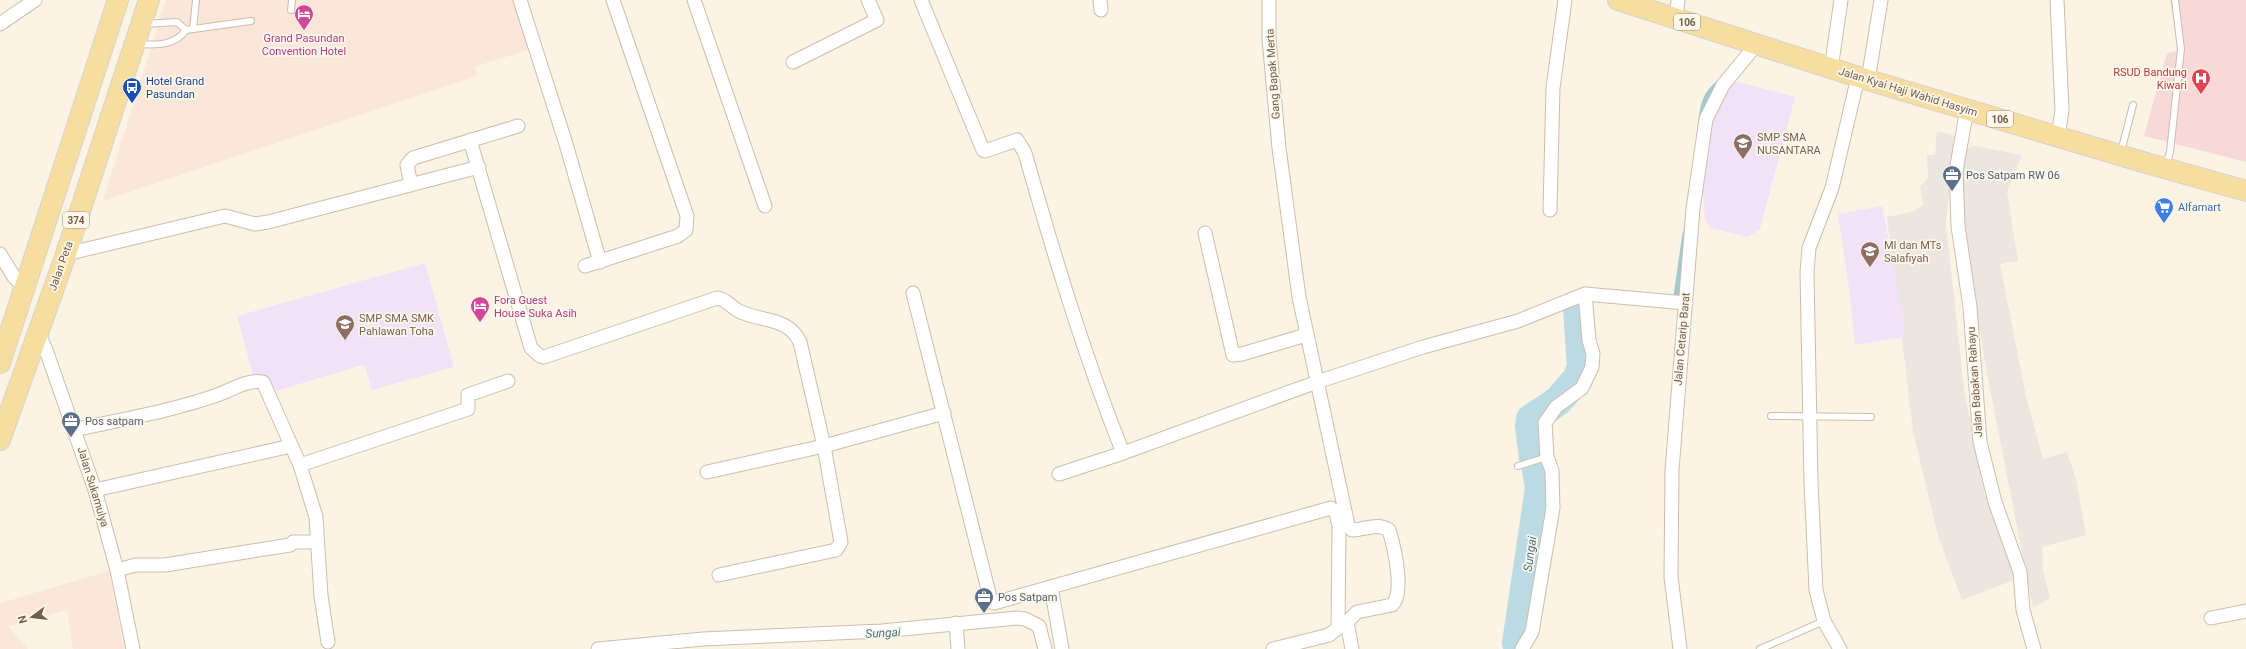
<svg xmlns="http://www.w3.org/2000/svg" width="2246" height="649" font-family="Roboto,sans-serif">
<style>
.commercial{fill:#fbe6da}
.industrial{fill:#ebe6df}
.education{fill:#f1e2f7}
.medical{fill:#f8d9da}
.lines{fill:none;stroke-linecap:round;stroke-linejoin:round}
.stream{stroke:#a2c8d5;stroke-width:5}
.river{stroke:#bbdae3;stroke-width:30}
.lane-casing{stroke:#ccbdac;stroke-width:8}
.street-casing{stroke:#ccbdac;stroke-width:15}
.primary-casing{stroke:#d8d2cd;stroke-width:22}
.lane{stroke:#fff;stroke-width:6}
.street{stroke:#fff;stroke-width:13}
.primary{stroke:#f6dea1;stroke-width:20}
.labels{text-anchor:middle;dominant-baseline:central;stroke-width:3.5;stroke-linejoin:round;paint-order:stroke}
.shield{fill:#fef8eb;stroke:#9c8c7c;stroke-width:1}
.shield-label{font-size:10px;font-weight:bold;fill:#725d4c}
.hotel-label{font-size:11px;fill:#b23c85;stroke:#fef8eb}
.health-label{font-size:11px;fill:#be3a42;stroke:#fef8eb;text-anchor:end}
.street-label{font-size:11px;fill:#725d4c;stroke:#fef8eb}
.transit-label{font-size:11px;fill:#164399;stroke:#fef8eb;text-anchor:start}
.education-label{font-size:11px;fill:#785e54;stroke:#fef8eb;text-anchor:start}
.service-label{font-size:11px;fill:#4e5e75;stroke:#fef8eb;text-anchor:start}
.shop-label{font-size:11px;fill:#366cbe;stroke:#fef8eb;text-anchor:start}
.water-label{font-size:12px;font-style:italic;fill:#477585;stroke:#fef8eb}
</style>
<rect width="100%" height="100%" fill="#fbf4e5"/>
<!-- commercial -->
<g class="commercial">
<polygon points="166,0 514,0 532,49 476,66 477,76 103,201"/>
<polygon points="109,571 124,649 73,649 67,610 8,626 28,649 0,649 0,603"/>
</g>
<!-- industrial -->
<g class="industrial">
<polygon points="1937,131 1954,135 1946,224 1964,389 1984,493 2012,566 2014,580 1962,600 1938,536 1913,431 1887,217 1912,212 1923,205 1920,187 1928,178 1927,155 1935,155"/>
<polygon points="1975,146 2022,155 2007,192 2018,261 2000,264 2026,396 2043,459 2067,452 2076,479 2086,535 2042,547 2043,571 2050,598 2033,608 1989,384 1960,216 1964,148"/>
</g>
<!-- education -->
<g class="education">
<polygon points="1738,82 1795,97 1760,229 1748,237 1711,228 1705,220 1703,193 1713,113 1729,85"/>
<polygon points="1882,206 1901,304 1905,337 1855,345 1849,288 1838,214"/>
<polygon points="425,263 454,367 372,390 365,366 362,365 273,392 253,375 237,316"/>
</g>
<!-- medical -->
<polygon class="medical" points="2170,0 2246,0 2246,162 2144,136 2167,53 2178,51"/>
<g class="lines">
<!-- stream -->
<g class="stream">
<path d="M1701,119C1703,102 1707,91 1721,81"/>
<polyline points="1676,296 1685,233"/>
</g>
<!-- river -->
<g class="river">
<polyline points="1534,458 1530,426 1531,419 1558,401 1577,379 1582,368 1578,307"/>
<polyline points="1517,643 1540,488 1536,464"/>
</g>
<defs>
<g id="lane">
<polyline points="291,10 292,0"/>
<polyline points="193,29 196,0"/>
<polyline points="186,30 251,21"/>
<path d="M138,44C156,45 175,46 186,30L177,22L144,24"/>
<polyline points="2121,152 2133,105"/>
<polyline points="2166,165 2170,152 2181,49 2175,0"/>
<polyline points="1771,416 1871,417"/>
<polyline points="1518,466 1547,457"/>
<polyline points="1760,649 1824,621"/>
</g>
<g id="street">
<polyline points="520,0 566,144 600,262"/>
<polyline points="694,0 765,206"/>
<path d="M921,0L983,150L985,151L1017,140L1025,153C1054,255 1084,355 1123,453"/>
<polyline points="1100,0 1101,10"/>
<path d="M1269,0V39L1279,148L1299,297L1348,525L1352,530C1365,530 1377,522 1389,530C1394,546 1405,593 1392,605L1357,612L1347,622L1352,649"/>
<polyline points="2057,0 2062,110 2058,137"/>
<polyline points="1676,19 1678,0"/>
<polyline points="0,24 35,0"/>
<polyline points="793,62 877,20 868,0"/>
<polyline points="1831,69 1841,0"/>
<polyline points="1868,80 1881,0"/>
<polyline points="1967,109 1956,171 1958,226 1970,307 1980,442 1995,502 2020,572 2023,610 2034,649"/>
<path d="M470,140L531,348L540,356L544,357L717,298C727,299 732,309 741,312C763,322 788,317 800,342L824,446L841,542L836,550L719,575"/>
<polyline points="411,185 407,165 413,158 518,126"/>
<polyline points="1550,210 1553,88 1565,0"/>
<polyline points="1205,233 1233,355 1242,354 1306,335"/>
<polyline points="0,254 14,277 24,287"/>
<polyline points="66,254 225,216 255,224 268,222 479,167"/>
<polyline points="585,266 678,236 686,230 687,216 613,0"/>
<polyline points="913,293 991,601 994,603 1331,508 1336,513 1339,526 1338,628 1329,635 1273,649"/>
<polyline points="37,330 46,350 95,490 117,570 133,649"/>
<path d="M74,430C123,419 173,411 220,394C233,389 249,379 263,382L300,465L316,517L321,596L328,642"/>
<polyline points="300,465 468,409 468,395 508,381"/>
<polyline points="707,472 824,446 944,413"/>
<polyline points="1059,474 1123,453 1317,382 1423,347 1518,321 1585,294 1686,303"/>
<polyline points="95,490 291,446"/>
<polyline points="117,570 136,565 165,565 290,545 293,542 317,542"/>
<polyline points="1051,587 1062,649"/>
<polyline points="2211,618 2246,611"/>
<polyline points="956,623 958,649"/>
<polyline points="598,649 703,639 882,631 1017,618 1025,619 1039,626 1045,649"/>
<polyline points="1522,649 1532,632 1553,508 1552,471 1547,457 1545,423 1556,407 1582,388 1592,367 1593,354 1589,340 1585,294"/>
<polyline points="1680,649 1671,577 1672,470 1693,209 1706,119 1723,85 1756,45"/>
<polyline points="1840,649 1824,621 1816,590 1811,482 1807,272 1809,248 1832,188 1858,77"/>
</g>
<g id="primary">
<polyline points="1618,0 1868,80 2143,162 2246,191"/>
<polyline points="0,363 118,0"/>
<polyline points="0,440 66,254 149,0"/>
</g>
</defs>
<!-- lane casing -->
<use href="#lane" class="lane-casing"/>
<!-- street casing -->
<use href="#street" class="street-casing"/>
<!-- primary casing -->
<use href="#primary" class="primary-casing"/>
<!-- lane -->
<use href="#lane" class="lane"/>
<!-- street -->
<use href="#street" class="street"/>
<!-- primary -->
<use href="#primary" class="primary"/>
</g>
<!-- icons -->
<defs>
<symbol id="hotel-pin" viewBox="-11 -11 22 30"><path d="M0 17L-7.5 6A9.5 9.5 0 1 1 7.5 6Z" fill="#d1479c" stroke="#fef8eb"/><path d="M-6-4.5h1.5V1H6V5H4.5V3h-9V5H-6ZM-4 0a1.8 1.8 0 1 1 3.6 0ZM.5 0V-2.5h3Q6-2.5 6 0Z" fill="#fff"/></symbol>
<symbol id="hospital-pin" viewBox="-11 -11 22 30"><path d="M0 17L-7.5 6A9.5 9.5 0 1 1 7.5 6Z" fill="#e0444e" stroke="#fef8eb"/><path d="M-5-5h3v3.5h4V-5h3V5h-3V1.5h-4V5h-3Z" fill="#fff"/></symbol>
<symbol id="bus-pin" viewBox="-11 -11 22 30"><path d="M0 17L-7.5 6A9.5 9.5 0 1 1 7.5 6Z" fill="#1a4fb4" stroke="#fef8eb"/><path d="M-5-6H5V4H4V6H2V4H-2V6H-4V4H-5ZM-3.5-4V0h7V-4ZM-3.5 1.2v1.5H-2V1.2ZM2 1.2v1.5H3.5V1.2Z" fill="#fff"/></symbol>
<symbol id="school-pin" viewBox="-11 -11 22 30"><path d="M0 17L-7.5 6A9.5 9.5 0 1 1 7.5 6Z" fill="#8d6e63" stroke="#fef8eb"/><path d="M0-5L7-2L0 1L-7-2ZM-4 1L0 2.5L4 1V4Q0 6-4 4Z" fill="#fff"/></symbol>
<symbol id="office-pin" viewBox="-11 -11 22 30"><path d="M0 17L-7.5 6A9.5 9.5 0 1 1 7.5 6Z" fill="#5c6f8a" stroke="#fef8eb"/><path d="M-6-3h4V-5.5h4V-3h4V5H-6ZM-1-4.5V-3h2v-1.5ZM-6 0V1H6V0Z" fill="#fff"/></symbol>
<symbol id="supermarket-pin" viewBox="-11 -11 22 30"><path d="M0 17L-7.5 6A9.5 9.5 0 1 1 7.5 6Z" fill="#3f7fe0" stroke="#fef8eb"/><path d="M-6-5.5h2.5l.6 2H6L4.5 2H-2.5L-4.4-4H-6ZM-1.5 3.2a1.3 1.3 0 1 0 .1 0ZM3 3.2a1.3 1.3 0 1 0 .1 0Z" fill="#fff"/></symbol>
</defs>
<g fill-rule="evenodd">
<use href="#hotel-pin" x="293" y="3" width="22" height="30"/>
<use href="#hospital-pin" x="2190" y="67" width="22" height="30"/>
<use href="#bus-pin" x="121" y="76" width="22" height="30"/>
<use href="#school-pin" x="1732" y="132" width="22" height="30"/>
<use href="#office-pin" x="1941" y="164" width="22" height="30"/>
<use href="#supermarket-pin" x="2153" y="196" width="22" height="30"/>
<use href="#school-pin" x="1859" y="240" width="22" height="30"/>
<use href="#hotel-pin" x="469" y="295" width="22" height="30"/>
<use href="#school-pin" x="334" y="313" width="22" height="30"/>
<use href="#office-pin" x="60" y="410" width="22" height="30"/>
<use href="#office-pin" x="973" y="586" width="22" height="30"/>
</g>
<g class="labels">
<!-- shield labels -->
<g class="shield">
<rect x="1674" y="14" width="26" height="16" rx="3"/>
<rect x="1987" y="111" width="26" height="16" rx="3"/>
<rect x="63" y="212" width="26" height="16" rx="3"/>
</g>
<g class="shield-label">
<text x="1687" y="22">106</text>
<text x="2000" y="119">106</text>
<text x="76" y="220">374</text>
</g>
<!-- hotel labels -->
<g class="hotel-label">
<text x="304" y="38">Grand Pasundan<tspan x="304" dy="13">Convention Hotel</tspan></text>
<text x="494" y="300" text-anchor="start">Fora Guest<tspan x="494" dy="13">House Suka Asih</tspan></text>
</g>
<!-- health labels -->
<g class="health-label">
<text x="2187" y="72">RSUD Bandung<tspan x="2187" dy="13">Kiwari</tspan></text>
</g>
<!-- street labels -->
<g class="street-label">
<text transform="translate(1273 74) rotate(-94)">Gang Bapak Merta</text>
<text transform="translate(1908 92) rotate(17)">Jalan Kyai Haji Wahid Hasyim</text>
<text transform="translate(61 266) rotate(-70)">Jalan Peta</text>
<text transform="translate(1682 339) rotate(-85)">Jalan Cetarip Barat</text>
<text transform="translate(1975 382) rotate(-94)">Jalan Babakan Rahayu</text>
<text transform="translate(93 487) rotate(73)">Jalan Sukamulya</text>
</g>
<!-- transit labels -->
<g class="transit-label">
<text x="146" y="81">Hotel Grand<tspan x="146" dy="13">Pasundan</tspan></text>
</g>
<!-- education labels -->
<g class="education-label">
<text x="1757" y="137">SMP SMA<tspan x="1757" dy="13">NUSANTARA</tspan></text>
<text x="1884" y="245">MI dan MTs<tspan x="1884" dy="13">Salafiyah</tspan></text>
<text x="359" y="318">SMP SMA SMK<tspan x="359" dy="13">Pahlawan Toha</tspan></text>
</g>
<!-- service labels -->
<g class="service-label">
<text x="1966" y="175">Pos Satpam RW 06</text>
<text x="85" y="421">Pos satpam</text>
<text x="998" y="597">Pos Satpam</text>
</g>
<!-- shop labels -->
<g class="shop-label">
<text x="2178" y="207">Alfamart</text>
</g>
<!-- water labels -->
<g class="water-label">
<text transform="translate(1530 554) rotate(-82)">Sungai</text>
<text transform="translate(883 633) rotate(-3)">Sungai</text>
</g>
</g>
<!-- north arrow -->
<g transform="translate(32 617) rotate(255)" stroke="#fef8eb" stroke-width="3" paint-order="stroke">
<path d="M0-3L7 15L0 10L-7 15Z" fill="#725d4c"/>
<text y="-6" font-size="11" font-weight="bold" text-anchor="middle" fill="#725d4c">N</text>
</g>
</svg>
